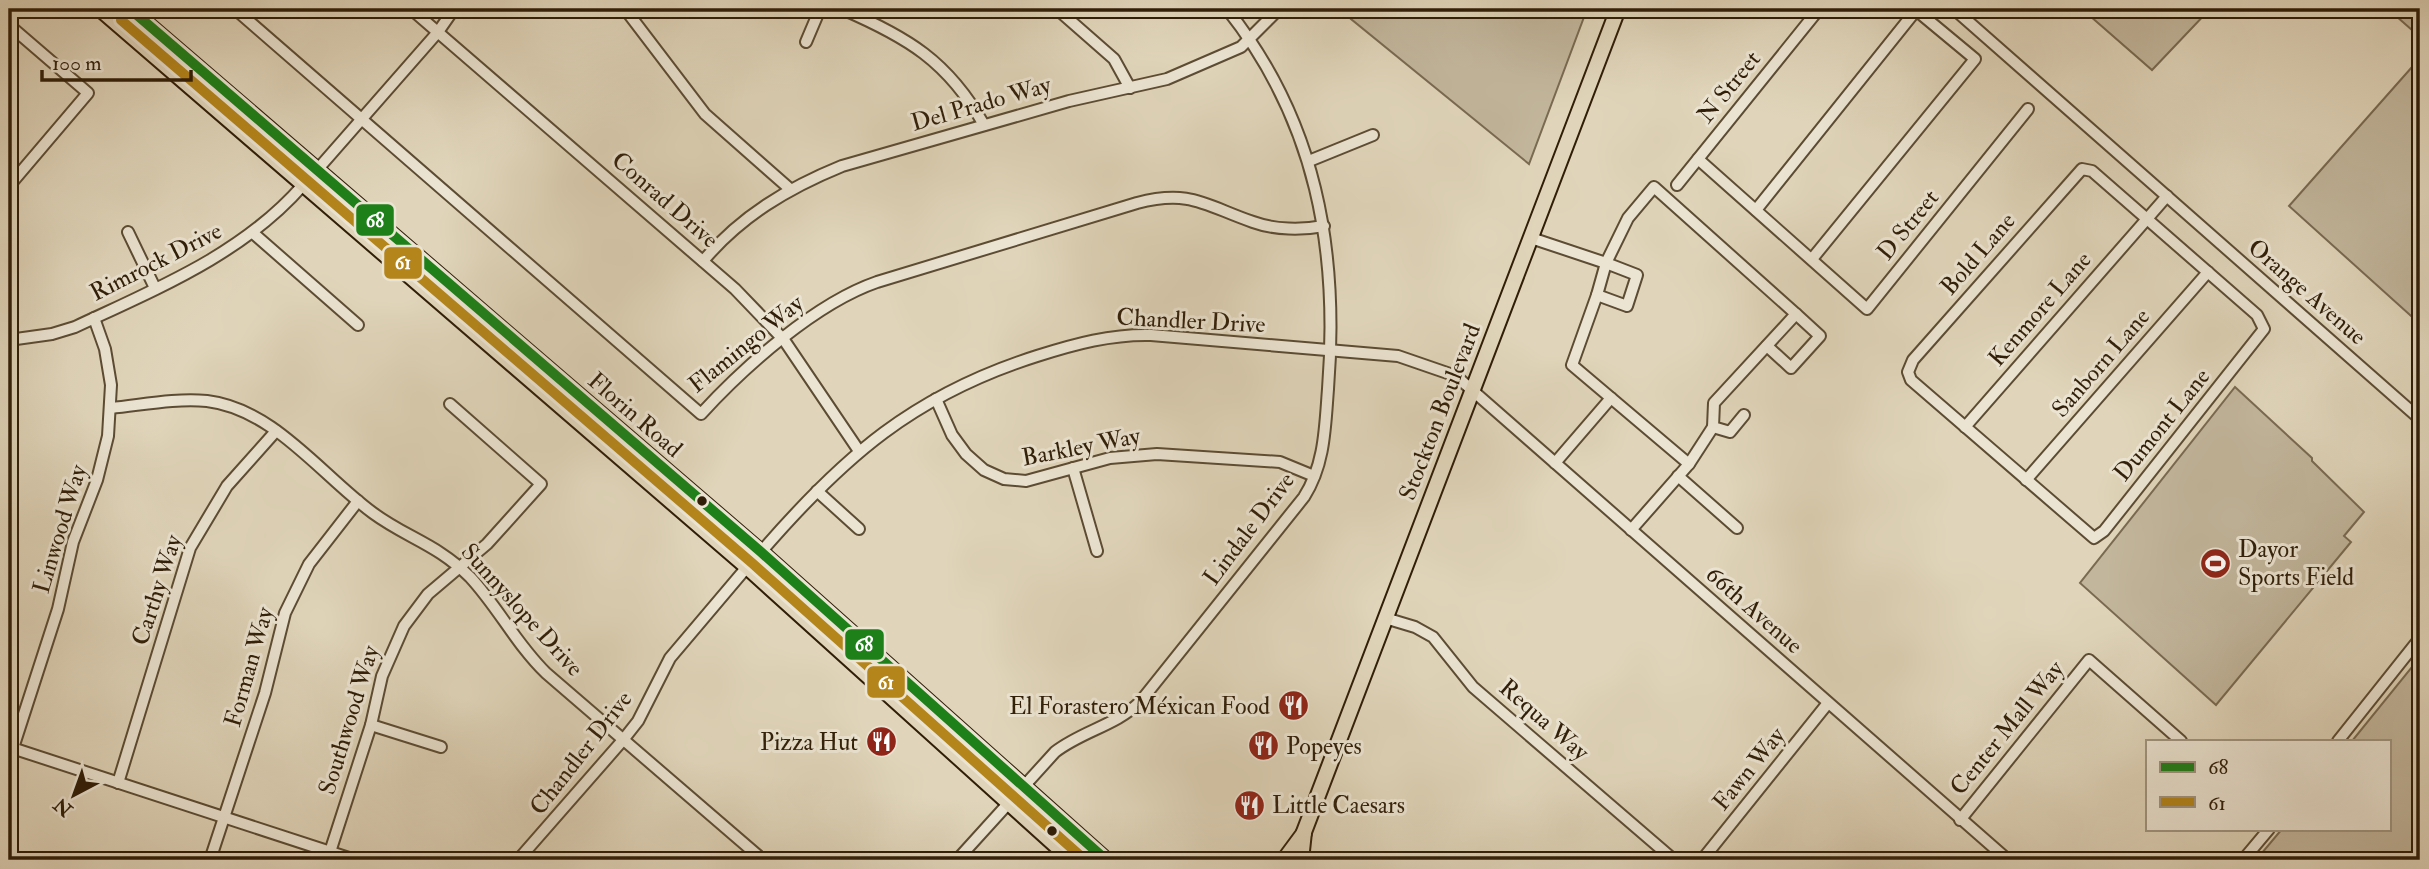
<svg xmlns="http://www.w3.org/2000/svg" width="2429" height="869" font-family="'IM FELL Double Pica',serif">
<style>
.green{fill:#c2b69c;stroke:#796a52;stroke-width:2}
.lines{fill:none;stroke-linecap:round;stroke-linejoin:round}
.stream{stroke:#76674e;stroke-width:2.5}
.minor-casing{stroke:#5c4c34;stroke-width:14}
.major-casing{stroke:#301e08;stroke-width:18}
.minor{stroke:#ebe4d2;stroke-width:10}
.major{stroke:#e0d5ba;stroke-width:14}
.bus-1-casing{stroke:#ebe4d2;stroke-width:16}
.bus-2-casing{stroke:#ebe4d2;stroke-width:16}
.bus-1{stroke:#1e8019;stroke-width:10}
.bus-2{stroke:#b4851b;stroke-width:10}
.bus-dot{fill:#301e08;stroke:#ebe4d2;stroke-width:2.5}
.labels{text-anchor:middle;dominant-baseline:central;stroke-width:6;stroke-linejoin:round;paint-order:stroke}
.street-label{font-size:24px;fill:#301e08;stroke:#ebe4d2}
.poi-label{font-size:24px;fill:#301e08;stroke:#ebe4d2;text-anchor:start}
.line-badge{stroke:#ebe4d2;stroke-width:2.5}
.badge-label{font-size:19px;text-anchor:middle;font-weight:bold;fill:#fff}
</style>
<rect width="100%" height="100%" fill="#e0d5ba"/>
<filter id="stains"><feTurbulence type="fractalNoise" baseFrequency=".00286" numOctaves="4"/><feColorMatrix values="0 0 0 0 .2 0 0 0 0 .09 0 0 0 0 .02 0 0 0 .5 -.17"/></filter>
<radialGradient id="worn" r=".72"><stop offset=".6" stop-color="#630" stop-opacity="0"/><stop offset="1" stop-color="#630" stop-opacity=".3"/></radialGradient>
<!-- green -->
<g class="green">
<polygon points="1359,9 1587,9 1529,164 1351,19"/>
<polygon points="2082,9 2210,9 2152,70"/>
<polygon points="2388,9 2420,9 2420,37"/>
<polygon points="2420,58 2420,324 2289,206"/>
<polygon points="2235,387 2312,458 2312,461 2364,512 2344,536 2351,542 2216,705 2080,583"/>
<polygon points="2420,657 2420,860 2256,860 2282,829 2389,829 2389,741 2352,741"/>
</g>
<g class="lines">
<!-- stream -->
<polyline class="stream" points="2415,9 2420,13"/>
<defs>
<g id="minor">
<path d="M235,9L701,414C745,366 816,303 877,282L1137,203C1191,189 1206,206 1253,222C1275,230 1302,230 1324,226"/>
<polyline points="411,9 735,289 784,340 859,451"/>
<polyline points="625,9 705,114 790,189"/>
<path d="M842,9C907,37 948,61 984,125"/>
<polyline points="1057,9 1114,59 1130,88"/>
<polyline points="1954,9 2420,419"/>
<polyline points="9,25 88,93 9,186"/>
<polyline points="806,42 820,9"/>
<polyline points="1698,159 1867,309 2028,109"/>
<polyline points="1309,161 1373,135"/>
<polygon points="2082,169 2092,171 2257,315 2264,329 2104,531 2094,538 1911,380 1908,372 1913,360"/>
<polyline points="317,170 438,32 454,9"/>
<polyline points="1677,185 1819,9"/>
<polyline points="1756,210 1917,9"/>
<polyline points="128,232 155,288"/>
<polyline points="253,233 358,325"/>
<polyline points="1531,238 1606,263 1628,218 1654,187 1796,314 1714,403 1713,427 1730,432 1744,415"/>
<polyline points="1812,259 1975,59 1916,10"/>
<path d="M703,261C741,216 788,188 842,166L1069,101L1167,79L1241,47L1279,9"/>
<polygon points="1606,263 1637,275 1627,306 1597,295"/>
<polyline points="1597,295 1572,365 1689,464 1631,530"/>
<path d="M9,340L52,334L75,327C156,289 243,254 303,185"/>
<polyline points="1767,346 1791,368 1820,336 1796,314"/>
<polyline points="936,399 952,435 966,454 984,470 1004,479 1026,481 1110,458 1157,454 1280,462 1314,476"/>
<path d="M111,408C142,405 175,398 207,401C274,409 321,475 373,513C407,538 437,544 470,577C498,607 516,644 546,673L763,860"/>
<polyline points="1965,427 2167,196"/>
<polyline points="1555,463 1611,398"/>
<polyline points="1689,464 1713,427"/>
<polyline points="1073,468 1097,551"/>
<polyline points="1678,476 1737,528"/>
<polyline points="2026,480 2208,272"/>
<polyline points="817,491 859,529"/>
<path d="M761,552C844,456 914,395 1037,356C1075,344 1111,334 1151,335L1398,356L1456,376L2008,860"/>
<polyline points="1385,618 1415,627 1433,637 1473,687 1674,860"/>
<polyline points="371,725 441,747"/>
<polyline points="2338,741 2420,638"/>
<polyline points="9,747 355,860"/>
<polyline points="13,748 58,609 73,542 97,480 108,436 111,385 105,349 94,318"/>
<polyline points="118,783 190,548 227,486 276,431"/>
<polyline points="1960,820 2089,660 2181,741"/>
<polyline points="330,852 371,725 382,676 404,626 428,594 487,544 541,484 450,404"/>
<polyline points="210,860 265,693 285,613 309,564 358,501"/>
<polyline points="518,860 623,740 638,721 670,658 747,567"/>
<path d="M957,860L1055,752C1082,731 1115,726 1140,702L1304,497C1325,464 1325,427 1328,389C1339,249 1316,121 1227,9"/>
<polyline points="1702,860 1828,703"/>
<polyline points="2243,860 2269,829"/>
</g>
<g id="major">
<polyline points="100,9 747,567 1072,860"/>
<polyline points="130,9 761,552 1106,860"/>
<polyline points="1284,860 1304,833"/>
<polyline points="1301,860 1304,832 1618,9"/>
</g>
</defs>
<!-- minor casing -->
<use href="#minor" class="minor-casing"/>
<!-- major casing -->
<use href="#major" class="major-casing"/>
<!-- minor -->
<use href="#minor" class="minor"/>
<!-- major -->
<use href="#major" class="major"/>
<defs>
<polyline id="bus-1" points="130,9 761,552 1106,860"/>
<polyline id="bus-2" points="121,20 752,563 1085,860"/>
</defs>
<!-- bus-1 casing -->
<use href="#bus-1" class="bus-1-casing"/>
<!-- bus-2 casing -->
<use href="#bus-2" class="bus-2-casing"/>
<!-- bus-1 -->
<use href="#bus-1" class="bus-1"/>
<!-- bus-2 -->
<use href="#bus-2" class="bus-2"/>
</g>
<!-- icons -->
<defs>
<symbol id="stadium-disc" viewBox="-11 -11 22 22"><circle r="9.5" fill="#8f2418" stroke="#ebe4d2"/><path d="M0-5a6.5 5 0 1 0 0 10a6.5 5 0 1 0 0-10ZM-3.5-1.8h7v3.6h-7Z" fill="#fff"/></symbol>
<symbol id="restaurant-disc" viewBox="-11 -11 22 22"><circle r="9.5" fill="#8f2418" stroke="#ebe4d2"/><path d="M-5-6h1v4h1v-4h1v4h1v-4h1v5L-1.5 .5V6h-2V.5L-5-1ZM5-6V6H3V1.5H1.5Q1.5-4 5-6Z" fill="#fff"/></symbol>
</defs>
<g fill-rule="evenodd">
<use href="#stadium-disc" x="2198" y="546" width="35" height="35"/>
<use href="#restaurant-disc" x="1276" y="688" width="35" height="35"/>
<use href="#restaurant-disc" x="864" y="724" width="35" height="35"/>
<use href="#restaurant-disc" x="1246" y="728" width="35" height="35"/>
<use href="#restaurant-disc" x="1232" y="788" width="35" height="35"/>
</g>
<!-- markers -->
<g class="bus-dot">
<circle cx="702" cy="501" r="6"/>
<circle cx="1052" cy="831" r="6"/>
</g>
<g class="labels">
<!-- street labels -->
<g class="street-label">
<text transform="translate(1729 87) rotate(-51)">N Street</text>
<text transform="translate(981 104) rotate(-16)">Del Prado Way</text>
<text transform="translate(665 200) rotate(41)">Conrad Drive</text>
<text transform="translate(1908 225) rotate(-51)">D Street</text>
<text transform="translate(1978 254) rotate(-49)">Bold Lane</text>
<text transform="translate(156 262) rotate(-27)">Rimrock Drive</text>
<text transform="translate(2307 292) rotate(41)">Orange Avenue</text>
<text transform="translate(2040 309) rotate(-49)">Kenmore Lane</text>
<text transform="translate(1191 321) rotate(3)">Chandler Drive</text>
<text transform="translate(746 344) rotate(-39)">Flamingo Way</text>
<text transform="translate(2101 363) rotate(-49)">Sanborn Lane</text>
<text transform="translate(1440 412) rotate(-69)">Stockton Boulevard</text>
<text transform="translate(635 415) rotate(41)">Florin Road</text>
<text transform="translate(2162 425) rotate(-51)">Dumont Lane</text>
<text transform="translate(1081 447) rotate(-11)">Barkley Way</text>
<text transform="translate(60 529) rotate(-73)">Linwood Way</text>
<text transform="translate(1249 529) rotate(-53)">Lindale Drive</text>
<text transform="translate(157 590) rotate(-72)">Carthy Way</text>
<text transform="translate(522 610) rotate(48)">Sunnyslope Drive</text>
<text transform="translate(1754 610) rotate(41)">66th Avenue</text>
<text transform="translate(249 667) rotate(-74)">Forman Way</text>
<text transform="translate(349 720) rotate(-73)">Southwood Way</text>
<text transform="translate(1544 720) rotate(41)">Requa Way</text>
<text transform="translate(2007 728) rotate(-51)">Center Mall Way</text>
<text transform="translate(581 753) rotate(-52)">Chandler Drive</text>
<text transform="translate(1749 769) rotate(-51)">Fawn Way</text>
</g>
<!-- poi labels -->
<g class="poi-label">
<text x="2238" y="549">Dayor<tspan x="2238" dy="28">Sports Field</tspan></text>
<text x="1270" y="706" text-anchor="end">El Forastero Méxican Food</text>
<text x="858" y="742" text-anchor="end">Pizza Hut</text>
<text x="1286" y="746">Popeyes</text>
<text x="1272" y="805">Little Caesars</text>
</g>
</g>
<g class="line-badge">
<rect x="355" y="203" width="40" height="34" rx="7" fill="#1e8019"/>
<rect x="383" y="246" width="40" height="34" rx="7" fill="#b4851b"/>
<rect x="844" y="628" width="41" height="33" rx="7" fill="#1e8019"/>
<rect x="866" y="665" width="40" height="34" rx="7" fill="#b4851b"/>
</g>
<g class="badge-label">
<text x="375" y="227">68</text>
<text x="403" y="269">61</text>
<text x="864" y="651">68</text>
<text x="886" y="689">61</text>
</g>
<!-- margin -->
<rect width="2429" height="869" fill="none" stroke="#e0d5ba" stroke-width="35"/>
<rect x="10" y="10" width="2408" height="848" fill="none" stroke="#301e08" stroke-width="3.5"/>
<rect x="18" y="18" width="2394" height="834" fill="none" stroke="#301e08" stroke-width="2"/>
<!-- legend -->
<rect x="2146" y="740" width="245" height="91" fill="#ebe4d2" stroke="#a09581" stroke-width="2"/>
<rect x="2160" y="762" width="35" height="10" fill="#1e8019" stroke="#a09581" stroke-width="2"/>
<text x="2208" y="774" font-size="21" fill="#301e08">68</text>
<rect x="2160" y="797" width="35" height="10" fill="#b4851b" stroke="#a09581" stroke-width="2"/>
<text x="2208" y="810" font-size="21" fill="#301e08">61</text>
<!-- north arrow -->
<g transform="translate(74 795) rotate(221)" stroke="#ebe4d2" stroke-width="5" paint-order="stroke">
<path d="M0-5L12 26L0 18L-12 26Z" fill="#301e08"/>
<text y="-10" font-size="19" font-weight="bold" text-anchor="middle" fill="#301e08">N</text>
</g>
<!-- scale -->
<path d="M42 70v10h149v-10" fill="none" stroke="#301e08" stroke-width="3.5"/>
<text x="52" y="70" font-size="21" fill="#301e08" stroke="#ebe4d2" stroke-width="5" paint-order="stroke">100 m</text>
<rect width="100%" height="100%" filter="url(#stains)"/>
<rect width="100%" height="100%" fill="url(#worn)"/>
</svg>
